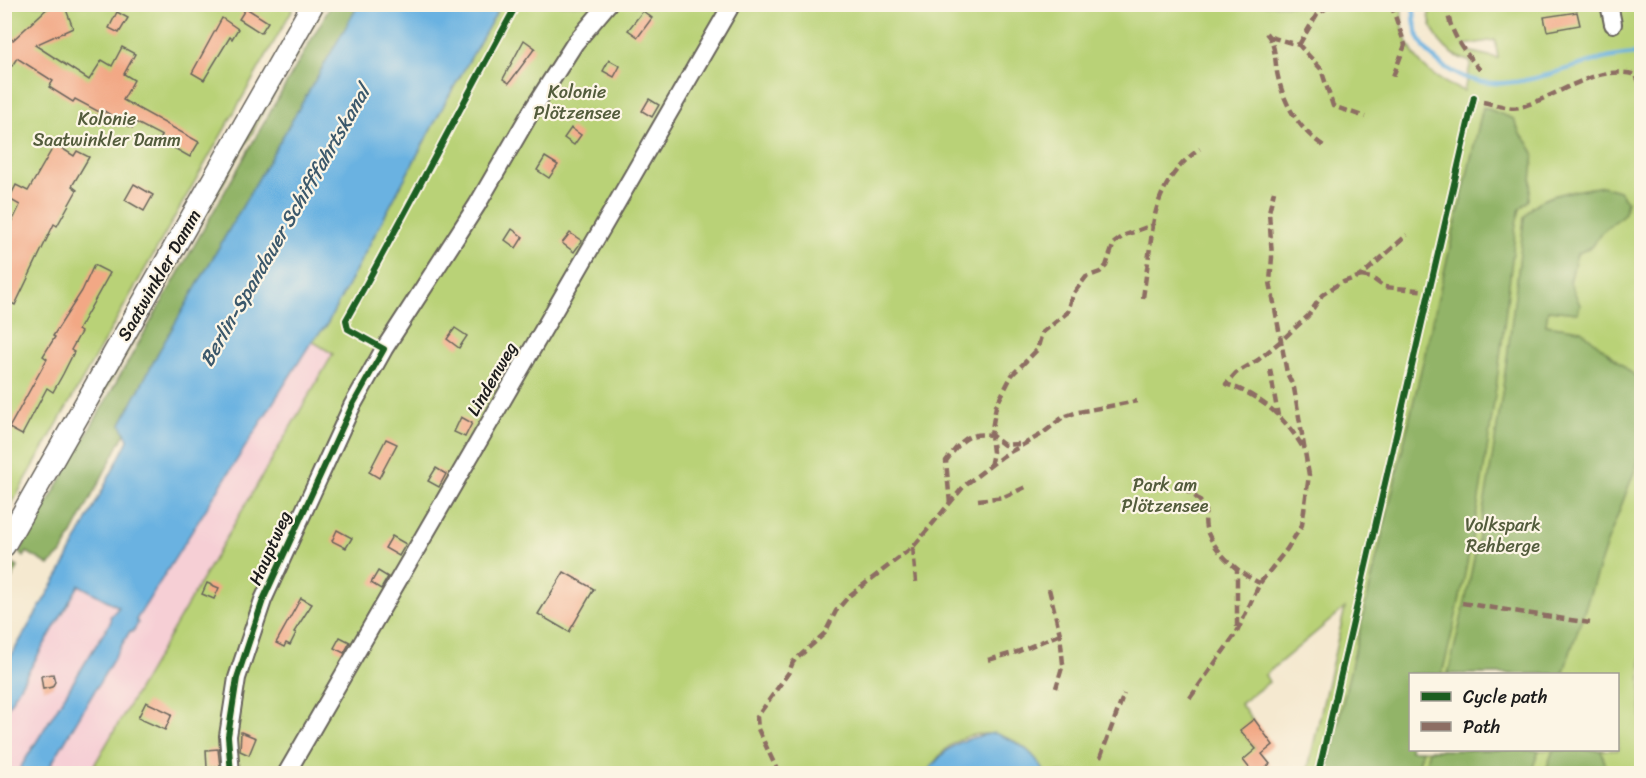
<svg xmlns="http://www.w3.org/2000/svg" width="1646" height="778" font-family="Sriracha,sans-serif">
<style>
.built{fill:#f6cfd5}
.green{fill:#b9d277;stroke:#6a774a;stroke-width:1.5;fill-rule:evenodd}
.forest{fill:#92b468;stroke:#576842;stroke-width:1.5}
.water{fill:#6ab2e1;stroke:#43677e;stroke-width:1.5}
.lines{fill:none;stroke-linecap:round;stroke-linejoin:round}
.stream{stroke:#6ab2e1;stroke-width:4.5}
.building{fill:#f2a885}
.minor-casing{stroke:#68645b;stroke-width:20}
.major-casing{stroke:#68645b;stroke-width:24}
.minor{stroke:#fff;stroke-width:16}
.major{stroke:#fff;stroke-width:21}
.quiet{stroke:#8d6e63;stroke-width:4.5;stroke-dasharray:9 4.5;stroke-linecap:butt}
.cycleway-casing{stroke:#fcf5e5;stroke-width:10}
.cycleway{stroke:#1b5e20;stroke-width:6}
.labels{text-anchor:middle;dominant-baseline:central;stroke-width:4.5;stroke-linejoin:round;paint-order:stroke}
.park-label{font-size:18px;fill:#535c3c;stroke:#fcf5e5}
.street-label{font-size:18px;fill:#1c1c1c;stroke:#fcf5e5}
.water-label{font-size:20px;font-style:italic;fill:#3b586b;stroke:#fcf5e5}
</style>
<rect width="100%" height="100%" fill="#fcf5e5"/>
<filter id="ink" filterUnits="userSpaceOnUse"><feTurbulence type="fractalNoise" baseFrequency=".0167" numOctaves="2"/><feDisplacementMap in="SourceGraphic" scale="12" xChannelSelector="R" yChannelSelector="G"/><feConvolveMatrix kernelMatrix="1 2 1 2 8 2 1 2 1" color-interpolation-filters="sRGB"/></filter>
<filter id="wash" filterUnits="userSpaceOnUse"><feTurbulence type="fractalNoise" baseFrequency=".008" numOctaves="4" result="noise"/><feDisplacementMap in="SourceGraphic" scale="24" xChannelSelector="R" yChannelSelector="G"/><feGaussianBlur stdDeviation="1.35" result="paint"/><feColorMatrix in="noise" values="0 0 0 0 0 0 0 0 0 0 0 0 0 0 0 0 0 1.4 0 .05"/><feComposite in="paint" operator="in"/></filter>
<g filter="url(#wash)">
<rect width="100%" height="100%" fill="#f5e9d0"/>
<!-- built -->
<g class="built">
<polygon points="312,341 333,354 89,773 46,774 130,631 132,632 136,620"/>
<polygon points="80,585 119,607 17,773 11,773 5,770 5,712"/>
</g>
<!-- green -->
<g class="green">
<polygon points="4,5 295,5 5,516 4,516"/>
<polygon points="322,5 325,5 16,548 14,546"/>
<path d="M501,5H1402C1399,48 1425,77 1464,91L1471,62C1445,55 1427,32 1429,5H1641V773H1307L1345,608L1265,675L1269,682L1240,704L1253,720L1241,730L1256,749L1254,773H1045C1028,738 985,721 951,745C941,752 933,764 926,774H259L250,769L247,774H89L333,354L312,341L326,326L446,101ZM1495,40L1498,58L1467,51L1464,45ZM1410,674H1618V750H1410Z"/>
</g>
<!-- forest -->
<g class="forest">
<polygon points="331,5 359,5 158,353 121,424 125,433 62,553 49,565 27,552 24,557 19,553"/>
<path d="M1483,107L1514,119L1520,134L1527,141L1534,153L1529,200L1520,209L1516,224C1499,375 1480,527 1442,674H1410V750H1422L1415,773H1326Z"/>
<path d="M1602,186L1619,191L1627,201L1625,213L1600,234L1593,246L1577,254L1570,282L1580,305L1578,313L1548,310L1546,325L1581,330L1641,381V454L1607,543L1563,674H1448C1486,524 1507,372 1524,218C1536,192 1576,192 1602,186Z"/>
<polygon points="12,564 18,567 5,591 5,578"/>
<polygon points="1429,750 1539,750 1531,773 1423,773"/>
<polygon points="1553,750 1601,750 1608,773 1545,773"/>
</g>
<!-- water -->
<g class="water">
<polygon points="359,4 501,5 446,101 326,326 312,341 136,620 138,623 133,632 130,631 46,773 17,773 111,621 110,617 119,607 79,585 5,712 5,666 61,571 128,440 121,424 158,353"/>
<path d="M994,733C1017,741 1034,751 1045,773H926C948,745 959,739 994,733Z"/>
</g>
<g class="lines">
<!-- stream -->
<path class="stream" d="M1414,4C1413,28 1419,47 1438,62C1504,114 1569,54 1642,54"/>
</g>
<g id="blocks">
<!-- building -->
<g class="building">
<polygon points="52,4 64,4 73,28 35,45 89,80 102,60 112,66 122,47 135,54 124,74 134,80 123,100 199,142 190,157 160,140 162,136 135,122 132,128 104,111 103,114 75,99 73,102 49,87 53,81 17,58 12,66 4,61 4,34 13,40"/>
<polygon points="246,8 268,22 261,33 239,19"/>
<polygon points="643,11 652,18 638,37 628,30"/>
<polygon points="117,12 128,18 119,33 109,28"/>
<polygon points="1577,12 1580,25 1547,31 1544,17"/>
<polygon points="222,18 238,29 232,39 230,37 204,80 192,73"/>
<polygon points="524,40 535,48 509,83 503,79"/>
<polygon points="609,60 620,66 614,77 603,71"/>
<polygon points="649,99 659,105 652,117 642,111"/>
<polygon points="571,128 581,135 574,145 564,138"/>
<polygon points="55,144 74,156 77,151 89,157 72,186 77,190 57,226 54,224 15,305 4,299 4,239 20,205 9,199 16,185 28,191"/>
<polygon points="545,157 558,165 549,178 537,170"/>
<polygon points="134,184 153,195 144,211 125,200"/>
<polygon points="512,229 523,237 516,248 505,240"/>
<polygon points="570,233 582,241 574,252 562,243"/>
<polygon points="94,265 110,273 78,330 81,332 71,350 74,352 63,374 53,392 47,388 22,435 9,428 47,359 43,356 55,337 53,336 82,291"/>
<polygon points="455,328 467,336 459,348 447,339"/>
<polygon points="461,417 472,423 465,437 454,432"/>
<polygon points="386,439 397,444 379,478 369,472"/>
<polygon points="436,468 446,474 439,487 428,481"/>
<polygon points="337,530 352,538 346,548 332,541"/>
<polygon points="392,536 406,544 399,556 385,548"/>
<polygon points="378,571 388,577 381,589 371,583"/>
<polygon points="564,572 594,589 569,632 538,614"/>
<polygon points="207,583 219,588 214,599 202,594"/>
<polygon points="301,598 312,604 294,632 296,633 290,645 286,643 284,647 276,643"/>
<polygon points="340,637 350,642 344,653 334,648"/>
<polygon points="53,674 55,682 52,687 43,689 41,676"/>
<polygon points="146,702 172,714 165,730 138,718"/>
<polygon points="1254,719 1273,745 1262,754 1270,764 1258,774 1254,774 1243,760 1256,749 1240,730"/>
<polygon points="241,732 256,738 249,755 240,751"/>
<polygon points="218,749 220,767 207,768 206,750"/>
</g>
</g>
</g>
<g filter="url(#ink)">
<use href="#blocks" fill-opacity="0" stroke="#68645b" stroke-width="1.5"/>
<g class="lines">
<defs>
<g id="minor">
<polyline points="1609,4 1613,24"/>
<polyline points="231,774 228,736 237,678 263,600 352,406 384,349 477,205 531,112 575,43 608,4"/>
<polyline points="286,774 732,4"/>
</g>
<polyline id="major" points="4,546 313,4"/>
</defs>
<!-- minor casing -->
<use href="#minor" class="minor-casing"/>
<!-- major casing -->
<use href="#major" class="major-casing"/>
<!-- minor -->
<use href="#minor" class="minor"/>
<!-- major -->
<use href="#major" class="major"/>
<!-- quiet -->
<g class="quiet">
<polyline points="1391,4 1405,45 1392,79"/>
<path d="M1447,4C1448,31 1463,50 1480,70"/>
<path d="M1266,33C1277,45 1274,61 1278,77C1285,107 1301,132 1327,148"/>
<polyline points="1270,37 1299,45 1321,69 1333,106 1365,117"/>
<polyline points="1299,45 1317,14 1325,9 1327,4"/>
<path d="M1483,102C1494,104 1510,110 1520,107C1558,97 1596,63 1636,75L1641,86"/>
<polyline points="1361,276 1372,278 1384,287 1429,291"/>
<polyline points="1143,298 1153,225"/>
<polyline points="1270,369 1278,416"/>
<path d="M1019,444L1004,445L991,435L996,406L1012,375L1037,350L1042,333L1068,312L1073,294L1086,277L1100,272L1106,266L1114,243L1125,235L1153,225C1158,193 1174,166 1200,149"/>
<path d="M1302,446C1284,416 1259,395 1226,384L1236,373L1258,360L1282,340L1308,316L1322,295L1340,283L1361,276L1407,235"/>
<path d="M1184,488C1192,494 1205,502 1205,512C1206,519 1204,524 1207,531C1216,553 1238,573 1260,583"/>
<polyline points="978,500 1004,497 1028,486"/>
<path d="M950,504L946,461C961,442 965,432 991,435L993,452L990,467"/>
<polyline points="913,547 916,582"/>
<polyline points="1049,589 1060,634 1063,664 1056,688"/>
<polyline points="1462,603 1590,623"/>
<polyline points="1237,627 1237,570"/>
<polyline points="988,660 1017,652 1060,634"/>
<polyline points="1190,698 1237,632 1260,583 1287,549 1302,525 1309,475 1294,388 1287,373 1270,282 1272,257 1269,212 1274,191"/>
<polyline points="1100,758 1124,694"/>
<polyline points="779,774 758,729 757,717 789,672 793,662 825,633 836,611 849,596 913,547 965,485 1003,456 1042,434 1063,417 1078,412 1137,401"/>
</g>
<defs>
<g id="cycleway">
<path d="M231,774L228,736L237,678L263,600L352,406L384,349L348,329L346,320C405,216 459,109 517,4"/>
<polyline points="1318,774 1474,97"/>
</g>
</defs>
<!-- cycleway casing -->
<use href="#cycleway" class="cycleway-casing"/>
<!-- cycleway -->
<use href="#cycleway" class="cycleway"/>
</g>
</g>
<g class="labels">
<!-- park labels -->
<g class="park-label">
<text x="577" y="92">Kolonie<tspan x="577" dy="21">Plötzensee</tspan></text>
<text x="107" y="119">Kolonie<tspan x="107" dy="21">Saatwinkler Damm</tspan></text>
<text x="1165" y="485">Park am<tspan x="1165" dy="21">Plötzensee</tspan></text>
<text x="1503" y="525">Volkspark<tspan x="1503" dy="21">Rehberge</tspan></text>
</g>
<!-- street labels -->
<g class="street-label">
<text transform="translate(159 275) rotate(-60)">Saatwinkler Damm</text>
<text transform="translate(492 379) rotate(-60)">Lindenweg</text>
<text transform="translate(270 548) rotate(-66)">Hauptweg</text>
</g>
<!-- water labels -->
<g class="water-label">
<text transform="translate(285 226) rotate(-60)">Berlin-Spandauer Schifffahrtskanal</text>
</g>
</g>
<!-- margin -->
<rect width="1646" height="778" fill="none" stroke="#fcf5e5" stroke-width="24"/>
<!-- legend -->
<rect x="1409" y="673" width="210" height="78" fill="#fcf5e5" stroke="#a29e95" stroke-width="1.5"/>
<rect x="1421" y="692" width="30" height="9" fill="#1b5e20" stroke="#a29e95" stroke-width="1.5"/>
<text x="1463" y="703" font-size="18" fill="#1c1c1c">Cycle path</text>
<rect x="1421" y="722" width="30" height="9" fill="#8d6e63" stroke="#a29e95" stroke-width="1.5"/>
<text x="1463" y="733" font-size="18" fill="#1c1c1c">Path</text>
</svg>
